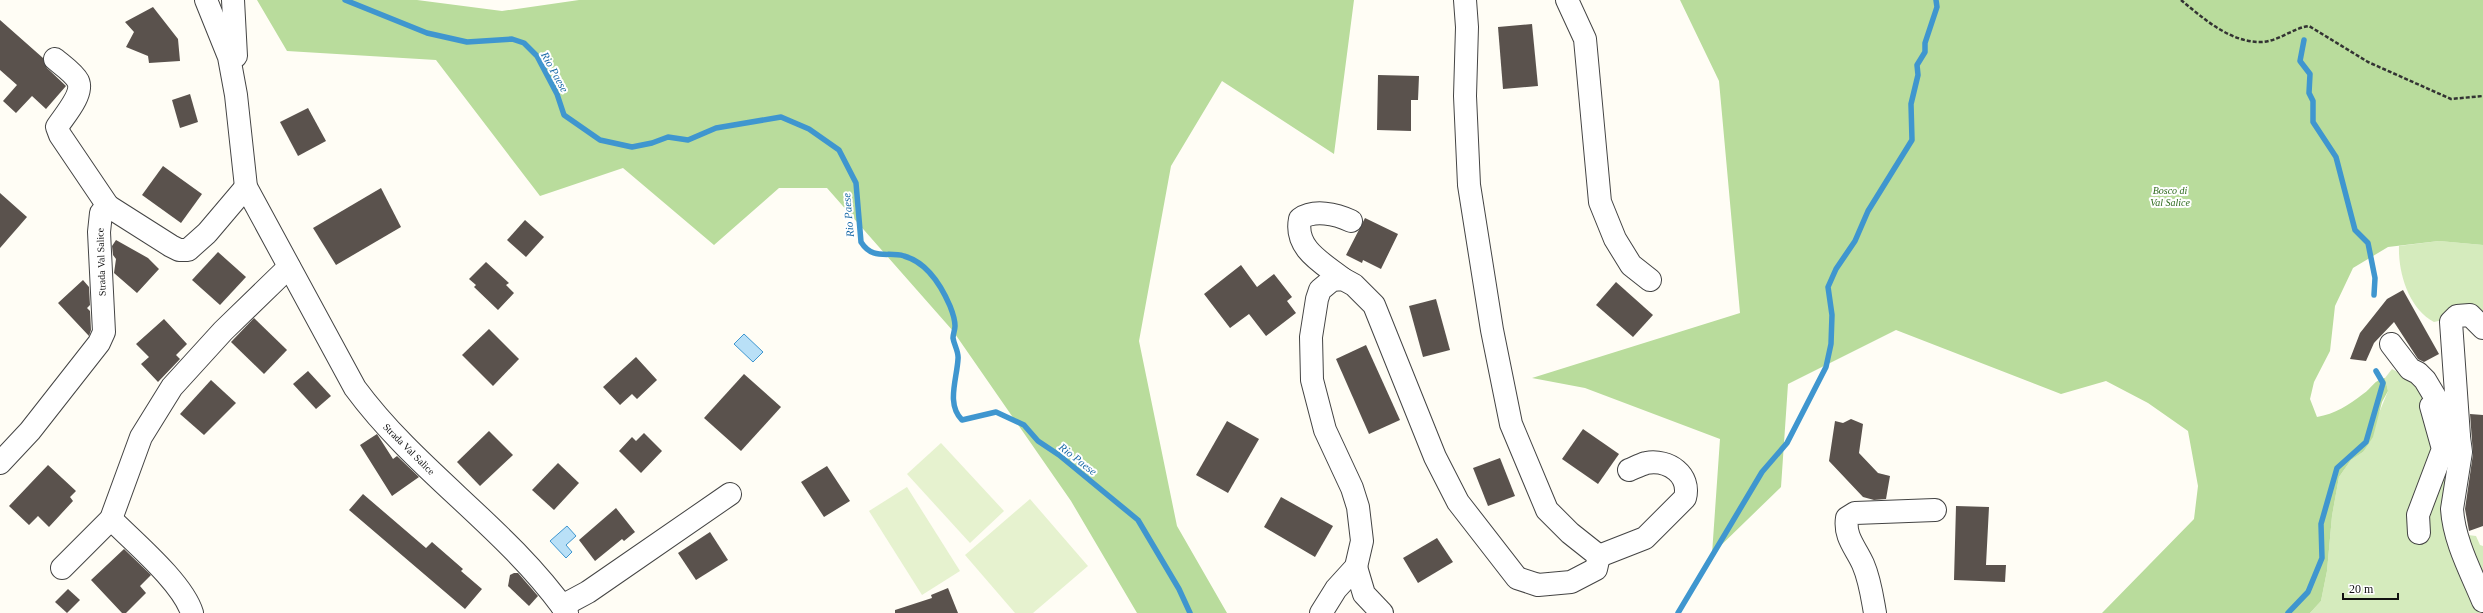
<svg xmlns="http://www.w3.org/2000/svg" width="2483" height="613" font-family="'Times New Roman',serif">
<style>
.green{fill:#d5ebbd}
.forest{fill:#b9dc9c}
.pitch{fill:#e6f2cf}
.water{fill:#b9e0f7;stroke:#3f96cf}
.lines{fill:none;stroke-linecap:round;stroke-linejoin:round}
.stream{stroke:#3f96cf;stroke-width:5.5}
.building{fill:#5a524d}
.minor-casing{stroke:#444;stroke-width:24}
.path{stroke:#333;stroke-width:2.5;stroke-dasharray:4 2;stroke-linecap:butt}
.minor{stroke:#fff;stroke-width:22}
.labels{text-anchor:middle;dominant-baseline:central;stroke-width:4;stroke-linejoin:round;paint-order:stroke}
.park-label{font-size:10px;font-style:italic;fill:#2f6b1f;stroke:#fff}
.street-label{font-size:10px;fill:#111;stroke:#fff}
.water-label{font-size:11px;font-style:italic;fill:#1768a6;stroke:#fff}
</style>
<rect width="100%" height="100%" fill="#fffdf5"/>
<!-- green -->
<g class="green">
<path d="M2439,241L2483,245V321L2443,320L2434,322C2409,309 2398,273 2399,246Z"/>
<polygon points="2392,369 2405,376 2428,400 2452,457 2448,528 2482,613 2310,613 2321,601 2327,571 2332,516 2339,477 2351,460 2363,452 2388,391 2385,378"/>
<polygon points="2468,535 2476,536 2480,545 2483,546 2483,584"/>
</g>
<!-- forest -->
<g class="forest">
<polygon points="257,0 417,0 502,11 579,0 1354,0 1334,154 1222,81 1171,166 1139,341 1177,526 1227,613 1137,613 1071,501 953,331 827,188 779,188 714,245 623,168 540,196 436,60 287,51"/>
<path d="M1680,0H2483V245L2439,241L2388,247L2353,268L2335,306L2330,351L2314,382L2310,399L2317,417C2335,414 2349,405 2363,394C2372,388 2374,380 2385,378L2388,391L2382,402L2373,437L2363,452L2351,460L2339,477L2332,516L2327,571L2321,601L2310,613H2102L2194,519L2198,486L2188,431L2148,403L2106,381L2061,394L1896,330L1788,384L1781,487L1712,554L1720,439L1585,388L1532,378L1740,313L1719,81Z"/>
</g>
<!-- pitch -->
<g class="pitch">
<polygon points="941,443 1004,511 970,543 907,474"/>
<polygon points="907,487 960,571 922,595 869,511"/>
<polygon points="1030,499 1088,566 1033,613 1015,613 965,555"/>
</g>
<!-- water -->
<g class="water">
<polygon points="744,334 763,352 753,362 734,344"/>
<polygon points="567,526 576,536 566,545 572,552 566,558 550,541"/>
</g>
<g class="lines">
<!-- stream -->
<g class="stream">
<path d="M345,0L427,33L467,42L512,39L524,43L537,56L557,94L564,115L600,140L632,147L652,143L668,137L688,140L716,128L781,117L809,129L839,150L856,183L861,242C873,261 888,251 904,256C926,262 941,285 950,306C952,311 955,321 955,326C955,330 953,334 953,338C954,345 959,352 958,359C957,379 946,404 962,420L996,412L1024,425L1038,441L1059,455L1138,520L1179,589L1190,613"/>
<polyline points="2304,40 2300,61 2310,74 2309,93 2313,101 2313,122 2336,157 2355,230 2368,243 2375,278 2374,295"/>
<polyline points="1678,613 1762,472 1787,443 1826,367 1831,344 1832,315 1828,287 1836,269 1855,241 1868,211 1912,140 1911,104 1918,75 1917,65 1925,52 1925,43 1937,7 1936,0"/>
<polyline points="2288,613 2308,592 2322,558 2321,524 2337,468 2366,442 2383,383 2376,371"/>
</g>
</g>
<!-- building -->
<g class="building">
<polygon points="153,7 178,39 180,61 149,63 148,56 126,47 134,32 125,22"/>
<polygon points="0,20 43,58 47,68 66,86 46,109 32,96 16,113 3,101 17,85 0,70"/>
<polygon points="1532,24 1538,86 1503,89 1498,27"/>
<polygon points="1378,75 1419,76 1418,100 1411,100 1411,131 1377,130"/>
<polygon points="190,94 198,122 180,128 172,100"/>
<polygon points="308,108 326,141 298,156 280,122"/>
<polygon points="163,166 202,194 181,223 142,195"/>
<polygon points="381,188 401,227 336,265 313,228"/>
<polygon points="0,193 27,217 0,248"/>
<polygon points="1365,218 1398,234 1381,269 1363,260 1362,263 1346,255"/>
<polygon points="525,220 544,237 526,257 507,240"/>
<polygon points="116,240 148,258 159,269 137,293 114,273 116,259 113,255 112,246"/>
<polygon points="218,252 246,277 220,305 192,280"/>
<polygon points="486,262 509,283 506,285 514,293 498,310 474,287 476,285 469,279"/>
<polygon points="1241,265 1257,287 1274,274 1292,297 1287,301 1296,313 1266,336 1249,314 1230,328 1204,294"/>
<polygon points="83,280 89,287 90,305 87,308 90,311 91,330 89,336 58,303"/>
<polygon points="1616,282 1653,315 1633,337 1596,305"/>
<polygon points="2403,290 2439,354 2424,362 2418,359 2394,322 2374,343 2366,361 2350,359 2360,333 2387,299"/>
<polygon points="1436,299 1450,350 1423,357 1409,306"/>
<polygon points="254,318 287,350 264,374 231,342"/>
<polygon points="164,319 187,344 176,355 180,359 158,382 141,364 149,357 136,344"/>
<polygon points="489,329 519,359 493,386 462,355"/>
<polygon points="1366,345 1400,420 1369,434 1336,359"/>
<polygon points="636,357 657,380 637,399 632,394 620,405 603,387"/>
<polygon points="308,371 331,396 316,409 293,384"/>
<polygon points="744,374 781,407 741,451 704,418"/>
<polygon points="211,380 236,403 204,435 180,414"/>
<polygon points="2470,414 2483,415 2483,526 2469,531 2465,509 2473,454"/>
<polygon points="1851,419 1863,424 1859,453 1878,473 1890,476 1886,499 1874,500 1863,497 1829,461 1835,421 1843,423"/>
<polygon points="1227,421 1259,439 1228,493 1196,475"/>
<polygon points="1583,429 1619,454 1598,484 1562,459"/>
<polygon points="489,431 513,455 480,486 457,462"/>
<polygon points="644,433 662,451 641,473 619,451 632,437 636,441"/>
<polygon points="377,434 393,459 397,456 419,477 392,496 360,445"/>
<polygon points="1500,458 1515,496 1488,506 1473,468"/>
<polygon points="558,463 579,483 554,510 532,490"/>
<polygon points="48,465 76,491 70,497 73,501 49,527 38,516 29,525 9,506"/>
<polygon points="827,466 850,501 824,517 801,482"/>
<polygon points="363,494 426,548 432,542 463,569 461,571 482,589 465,609 349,510"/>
<polygon points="1281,497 1333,526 1315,557 1264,527"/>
<polygon points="1956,506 1989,507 1986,565 2006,565 2005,582 1954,580"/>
<polygon points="616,508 635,532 624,541 622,539 595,561 579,540"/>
<polygon points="710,532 728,560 696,580 678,553"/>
<polygon points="1437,538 1453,562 1418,583 1403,558"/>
<polygon points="124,549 151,575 140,586 146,593 126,613 122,613 91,580"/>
<polygon points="514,573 518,573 538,596 529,606 508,586 510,575"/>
<polygon points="948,588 958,613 895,613 895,610 932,598 931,595"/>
<polygon points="68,589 80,600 67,613 55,602"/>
</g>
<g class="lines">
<defs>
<g id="minor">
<path d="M206,0L229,57L236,95L246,187L355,388C416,471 507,528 567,613"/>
<polyline points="233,0 236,56"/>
<polyline points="1567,0 1585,39 1600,202 1615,239 1631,265 1650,280"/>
<path d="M55,59C62,65 74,73 78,81C84,94 64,116 57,127L60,135L108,206"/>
<path d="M1343,279C1323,263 1294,249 1300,219C1314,209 1336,214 1351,221"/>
<path d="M2391,344L2410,369L2418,373L2425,380L2459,437L2461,452L2452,509C2454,541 2471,572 2483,601"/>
<polyline points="2459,436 2451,322 2457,316 2470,315 2483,328"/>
<polyline points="0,463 30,431 99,343 104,332 99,232 101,213 108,206 171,246 179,250 188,250 207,233 246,187"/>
<path d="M111,519C134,542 183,583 192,613"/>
<polyline points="2419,533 2418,515 2443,449 2431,406"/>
<path d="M1599,556L1645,538L1685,498C1691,475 1669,459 1646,463C1640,465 1634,468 1629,470"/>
<polyline points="1356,567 1364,594 1382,613"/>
<polyline points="62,568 111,519 141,437 172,387 223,331 289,267"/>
<polyline points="562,606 588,592 730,494"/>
<polyline points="1321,613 1336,589 1356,567 1362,541 1358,507 1352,488 1325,430 1312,380 1311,337 1317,299 1320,290 1332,280 1343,279 1354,285 1374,305 1435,457 1458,502 1517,578 1538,585 1571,582 1596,569 1599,556 1570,533 1547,510 1511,424 1492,330 1469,185 1465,96 1467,27 1465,0"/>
<path d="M1875,613C1872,596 1870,580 1863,564C1856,548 1844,537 1847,518L1855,513L1935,510"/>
</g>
</defs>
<!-- minor casing -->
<use href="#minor" class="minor-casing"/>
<!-- path -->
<path class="path" d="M2181,0C2203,18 2230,43 2262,42C2279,41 2293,28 2309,26L2368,62L2451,99L2483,96"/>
<!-- minor -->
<use href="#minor" class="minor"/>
</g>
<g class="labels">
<!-- park labels -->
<g class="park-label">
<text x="2170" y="190">Bosco di<tspan x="2170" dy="12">Val Salice</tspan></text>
</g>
<!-- street labels -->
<g class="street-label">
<text transform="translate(101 262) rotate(-92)">Strada Val Salice</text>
<text transform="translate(409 449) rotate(45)">Strada Val Salice</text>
</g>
<!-- water labels -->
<g class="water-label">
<text transform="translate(555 72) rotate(61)">Rio Paese</text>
<text transform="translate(848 215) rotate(-95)">Rio Paese</text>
<text transform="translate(1078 459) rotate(38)">Rio Paese</text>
</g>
</g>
<!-- scale -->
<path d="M2343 593v6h55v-6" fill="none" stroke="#111111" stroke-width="2"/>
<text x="2349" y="593" font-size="12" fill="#111111" stroke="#ffffff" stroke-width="3" paint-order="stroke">20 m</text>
</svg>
